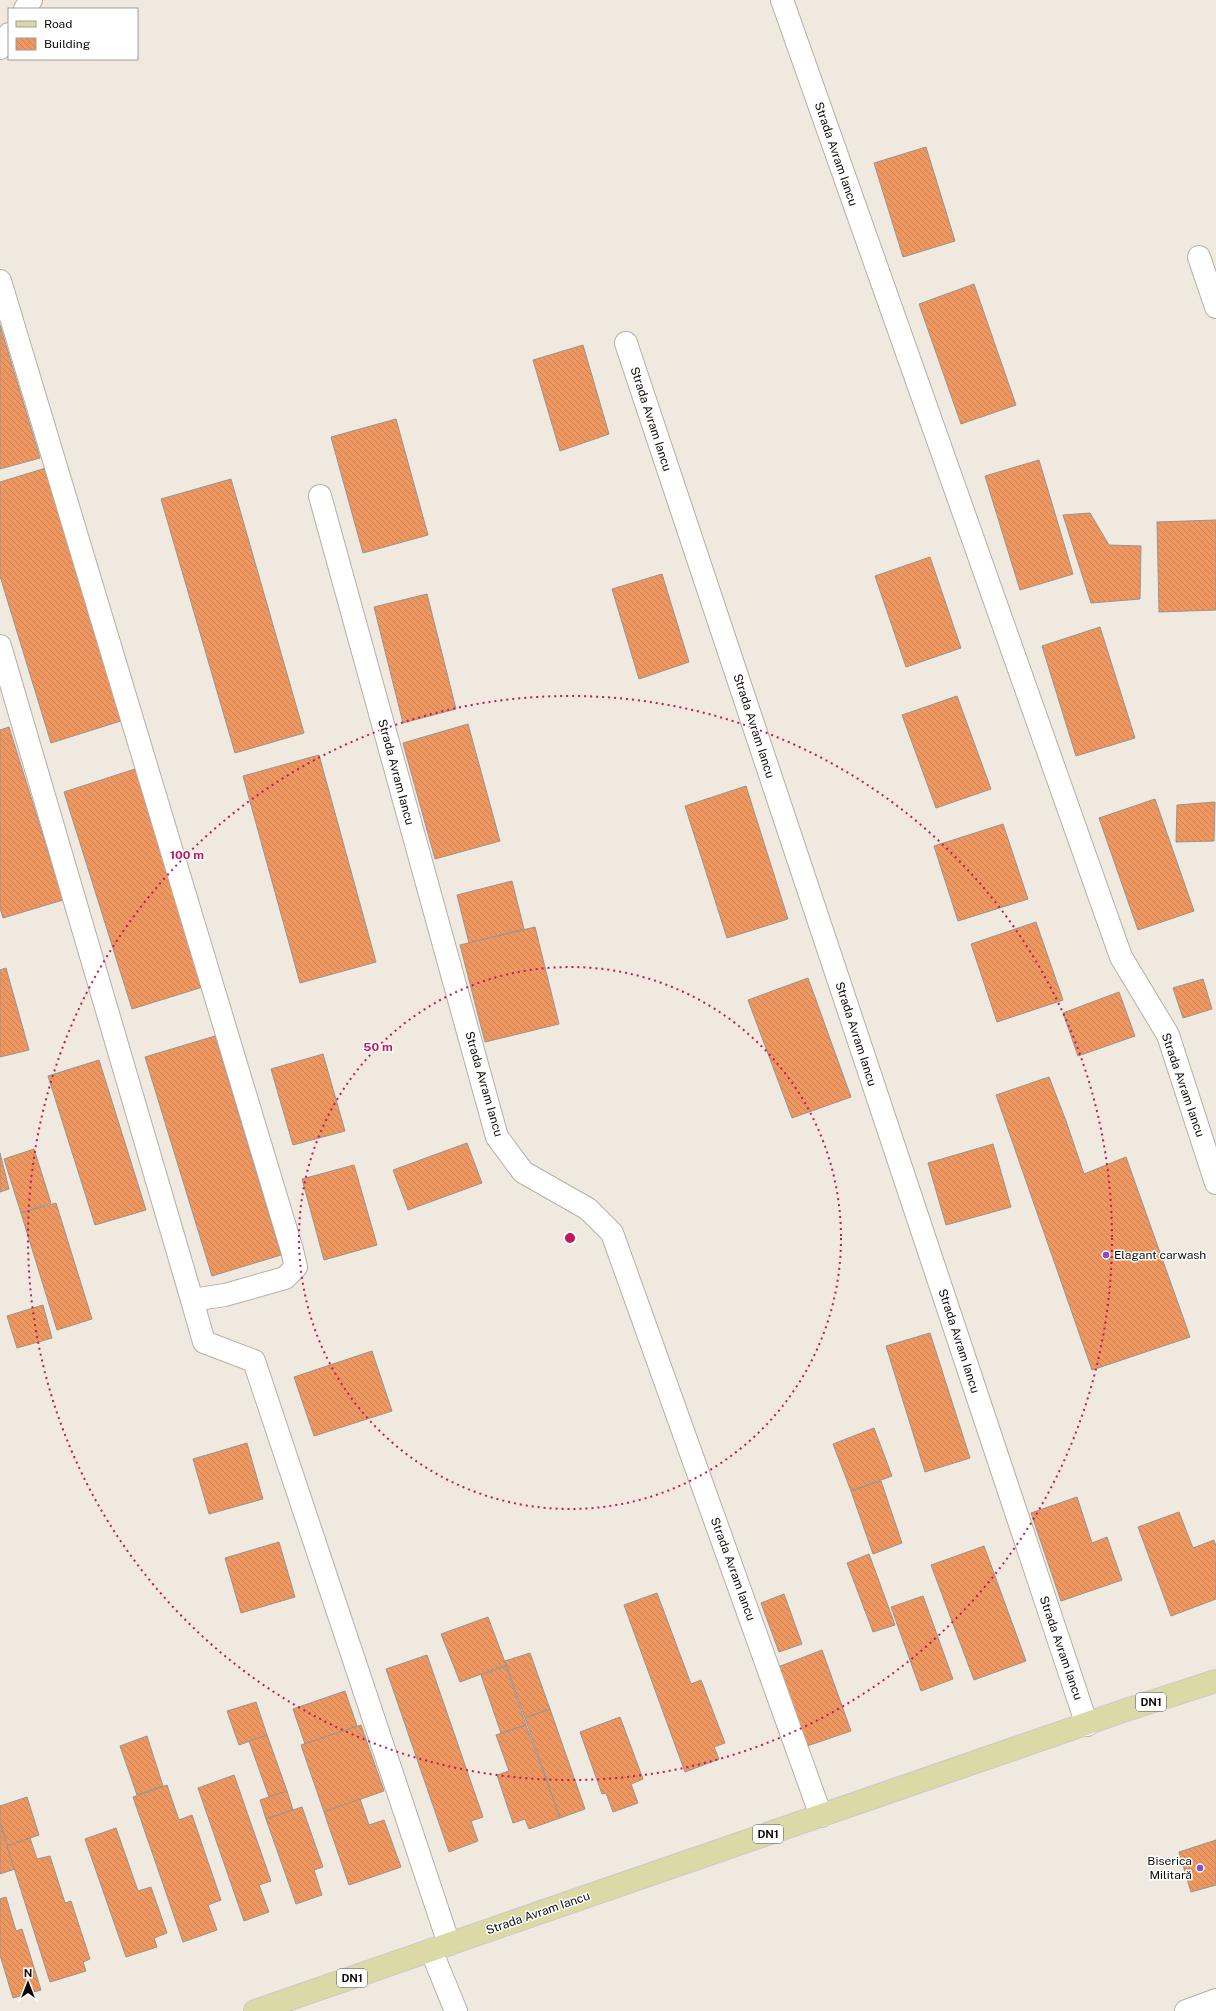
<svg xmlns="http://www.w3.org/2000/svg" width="1216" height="2011" font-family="'Public Sans',sans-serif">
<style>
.building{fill:url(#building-back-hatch);stroke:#9c938e}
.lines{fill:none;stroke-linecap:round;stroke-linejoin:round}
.minor-casing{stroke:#b5afa7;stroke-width:24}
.major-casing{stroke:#cac9c9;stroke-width:24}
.minor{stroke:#fff;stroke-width:22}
.major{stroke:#dbd9a6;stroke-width:22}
.ring{fill:none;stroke:#c2185b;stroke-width:2;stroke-dasharray:2 4}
.poi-dot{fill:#844fc7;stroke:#fff;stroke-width:1.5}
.labels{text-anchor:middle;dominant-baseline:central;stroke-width:3;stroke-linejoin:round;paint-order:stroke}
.shield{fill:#fff;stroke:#565452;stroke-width:1}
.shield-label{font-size:11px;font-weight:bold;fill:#0d0b08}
.street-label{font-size:12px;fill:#0d0b08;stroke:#fff}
.poi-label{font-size:12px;fill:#0d0b08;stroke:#fff;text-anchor:start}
.centre{fill:#c2185b;stroke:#fff;stroke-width:2}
.ring-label{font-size:12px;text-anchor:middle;font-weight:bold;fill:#c2185b;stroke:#fff;stroke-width:3;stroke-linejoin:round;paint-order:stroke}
</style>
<defs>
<pattern id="building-back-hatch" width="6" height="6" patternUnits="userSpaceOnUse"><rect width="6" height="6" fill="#ef9760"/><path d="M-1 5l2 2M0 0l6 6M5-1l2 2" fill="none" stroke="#cc8152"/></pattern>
</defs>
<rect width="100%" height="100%" fill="#efe9e0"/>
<!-- building -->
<g class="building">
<polygon points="926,147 955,241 903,257 874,163"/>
<polygon points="974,284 1016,405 961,424 919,304"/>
<polygon points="0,325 40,458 0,469"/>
<polygon points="583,345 609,434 560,451 533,360"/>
<polygon points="396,419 428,535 363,553 331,437"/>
<polygon points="1039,460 1073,574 1020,590 985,476"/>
<polygon points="46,468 124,720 51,743 0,576 0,482"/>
<polygon points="231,479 304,733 235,753 161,499"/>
<polygon points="1090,513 1109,545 1141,546 1140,599 1091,603 1063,515"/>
<polygon points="1216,520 1216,610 1159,612 1157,522"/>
<polygon points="930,557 961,648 906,667 875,576"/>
<polygon points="662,574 689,662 639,679 612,589"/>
<polygon points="427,594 456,709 403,723 374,607"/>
<polygon points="1100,627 1135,738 1076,756 1042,646"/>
<polygon points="957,696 991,789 936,808 902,715"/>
<polygon points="468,724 500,841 435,859 403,743"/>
<polygon points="9,727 63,900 3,918 0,908 0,730"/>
<polygon points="319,755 376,962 300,983 243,776"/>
<polygon points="138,768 206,986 132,1009 64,792"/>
<polygon points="746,786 788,919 727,938 685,806"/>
<polygon points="1155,799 1194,911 1138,930 1099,818"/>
<polygon points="1215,802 1214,841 1176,842 1177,805"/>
<polygon points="1003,824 1028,899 958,921 934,846"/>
<polygon points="512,881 524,929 469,943 457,895"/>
<polygon points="1036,922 1063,1000 997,1022 971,944"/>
<polygon points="535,927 559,1024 485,1042 460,945"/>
<polygon points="6,968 29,1050 0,1057 0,970"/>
<polygon points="808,978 851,1097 792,1118 748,1000"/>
<polygon points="1203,979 1212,1009 1183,1018 1173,988"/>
<polygon points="1119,992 1135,1036 1078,1056 1063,1013"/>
<polygon points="215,1036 281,1255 212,1276 145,1057"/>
<polygon points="323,1054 345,1131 293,1145 271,1069"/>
<polygon points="99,1060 146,1210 95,1225 48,1076"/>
<polygon points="1049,1077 1066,1121 1084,1174 1126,1157 1190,1337 1092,1370 996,1095"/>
<polygon points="467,1143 482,1183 408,1210 393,1170"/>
<polygon points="993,1144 1011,1207 946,1225 928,1163"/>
<polygon points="34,1149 51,1203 21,1213 4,1159"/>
<polygon points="0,1153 9,1189 0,1192"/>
<polygon points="354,1165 377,1245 324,1260 302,1179"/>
<polygon points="56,1203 92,1319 57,1330 21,1213"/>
<polygon points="43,1305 52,1338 17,1348 7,1316"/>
<polygon points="930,1333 970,1458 925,1472 886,1346"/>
<polygon points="372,1351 392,1411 314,1436 294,1377"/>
<polygon points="874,1428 892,1476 851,1491 833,1444"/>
<polygon points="247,1443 263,1499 209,1514 193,1459"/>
<polygon points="881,1481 902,1543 873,1554 851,1491"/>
<polygon points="1077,1497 1092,1543 1107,1537 1122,1580 1061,1601 1031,1513"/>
<polygon points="1179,1512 1193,1548 1214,1540 1216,1546 1216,1599 1171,1616 1138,1527"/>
<polygon points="279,1542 295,1597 241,1613 225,1558"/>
<polygon points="984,1546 1026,1661 974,1680 931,1565"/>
<polygon points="869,1554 895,1625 873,1632 847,1563"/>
<polygon points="657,1593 691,1684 701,1680 725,1743 714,1747 719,1759 685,1772 624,1605"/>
<polygon points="784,1594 802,1644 779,1652 761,1603"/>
<polygon points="923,1596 953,1679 921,1691 891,1607"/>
<polygon points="488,1617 506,1665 460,1682 441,1634"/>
<polygon points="822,1650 851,1731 807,1746 778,1667"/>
<polygon points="530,1653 550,1709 525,1718 505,1661"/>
<polygon points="427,1655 483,1817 471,1821 478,1841 449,1852 386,1669"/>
<polygon points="506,1666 526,1725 501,1733 481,1675"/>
<polygon points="345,1691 357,1726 305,1744 293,1709"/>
<polygon points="256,1702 267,1735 239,1745 227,1711"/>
<polygon points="550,1709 585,1809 560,1818 525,1718"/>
<polygon points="620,1717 643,1779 631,1784 638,1803 613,1812 606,1793 602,1794 580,1732"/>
<polygon points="361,1725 384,1791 324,1812 301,1745"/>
<polygon points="526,1725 560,1818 529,1829 525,1819 513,1823 497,1775 509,1771 496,1735"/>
<polygon points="267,1735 287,1791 269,1797 249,1741"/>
<polygon points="147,1736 163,1786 137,1795 120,1746"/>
<polygon points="234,1775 271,1881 259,1885 269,1912 244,1921 198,1788"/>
<polygon points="167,1785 179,1820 192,1815 221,1900 208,1905 217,1930 183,1942 133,1797"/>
<polygon points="287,1791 293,1810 266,1819 260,1800"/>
<polygon points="27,1797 39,1835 7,1846 0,1822 0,1806"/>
<polygon points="360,1799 369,1825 384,1820 401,1867 349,1885 324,1812"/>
<polygon points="302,1807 323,1867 314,1870 322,1895 296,1904 266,1819"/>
<polygon points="0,1823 15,1869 0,1874"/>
<polygon points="116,1828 138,1891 151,1887 167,1933 154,1938 157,1947 126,1957 85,1839"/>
<polygon points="30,1838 37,1859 50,1856 65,1903 71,1901 90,1959 83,1962 86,1971 50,1982 7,1846"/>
<polygon points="1216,1840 1216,1885 1191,1892 1179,1852"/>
<polygon points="6,1897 16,1931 22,1929 41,1990 13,1998 0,1955 0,1899"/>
</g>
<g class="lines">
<defs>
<g id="minor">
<polyline points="782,0 1121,957 1168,1035 1216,1183"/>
<polyline points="25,9 31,0"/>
<polyline points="0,48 9,34"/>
<polyline points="1199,257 1216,307"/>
<polyline points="0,281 292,1250 296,1267 285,1278 225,1295 192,1300 0,646"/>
<polyline points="626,343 1087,1725"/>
<polyline points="320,496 497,1137 523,1172 588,1209 612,1233 821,1816"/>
<polyline points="192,1300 204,1342 254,1361 449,1944"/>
<polyline points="431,1950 456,2011"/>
<polyline points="1186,2011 1216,2000"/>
</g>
<polyline id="major" points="255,2011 1123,1711 1216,1681"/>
</defs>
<!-- minor casing -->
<use href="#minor" class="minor-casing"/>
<!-- major casing -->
<use href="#major" class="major-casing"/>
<!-- minor -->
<use href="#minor" class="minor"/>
<!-- major -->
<use href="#major" class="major"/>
</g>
<!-- distance rings -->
<g class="ring">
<circle cx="570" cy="1238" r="271"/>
<circle cx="570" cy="1238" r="542"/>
</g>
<!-- markers -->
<g class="poi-dot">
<circle cx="1106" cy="1255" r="4"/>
<circle cx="1200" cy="1868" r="4"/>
</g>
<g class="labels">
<!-- shield labels -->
<g class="shield">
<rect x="1136" y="1693" width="30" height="18" rx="3"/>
<rect x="753" y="1825" width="30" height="18" rx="3"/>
<rect x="337" y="1969" width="30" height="18" rx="3"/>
</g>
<g class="shield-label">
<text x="1151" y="1702">DN1</text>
<text x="768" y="1834">DN1</text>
<text x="352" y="1978">DN1</text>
</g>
<!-- street labels -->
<g class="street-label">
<text transform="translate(836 154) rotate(71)">Strada Avram Iancu</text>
<text transform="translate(651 419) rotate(72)">Strada Avram Iancu</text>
<text transform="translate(754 726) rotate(72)">Strada Avram Iancu</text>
<text transform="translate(396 772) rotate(75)">Strada Avram Iancu</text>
<text transform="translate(856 1034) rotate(72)">Strada Avram Iancu</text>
<text transform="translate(484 1084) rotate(74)">Strada Avram Iancu</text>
<text transform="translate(1183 1085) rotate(71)">Strada Avram Iancu</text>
<text transform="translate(959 1341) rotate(72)">Strada Avram Iancu</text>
<text transform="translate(733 1569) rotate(70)">Strada Avram Iancu</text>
<text transform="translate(1061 1648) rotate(71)">Strada Avram Iancu</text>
<text transform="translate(538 1913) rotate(-19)">Strada Avram Iancu</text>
</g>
<!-- poi labels -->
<g class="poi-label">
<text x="1114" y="1255">Elagant carwash</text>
<text x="1192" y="1861" text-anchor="end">Biserica<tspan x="1192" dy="14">Militară</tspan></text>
</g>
</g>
<circle cx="570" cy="1238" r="6" class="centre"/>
<g class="ring-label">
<text x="187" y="859">100 m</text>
<text x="378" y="1051">50 m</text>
</g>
<!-- legend -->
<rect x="8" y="8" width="130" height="52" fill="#ffffff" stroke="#9e9d9c"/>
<rect x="16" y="21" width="20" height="6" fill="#dbd9a6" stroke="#9e9d9c"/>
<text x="44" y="28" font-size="12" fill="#0d0b08">Road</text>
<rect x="16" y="38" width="20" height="12" fill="url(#building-back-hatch)" stroke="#9e9d9c"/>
<text x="44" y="48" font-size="12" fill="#0d0b08">Building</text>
<!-- north arrow -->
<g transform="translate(28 1983)" stroke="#ffffff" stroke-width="3" paint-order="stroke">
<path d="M0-3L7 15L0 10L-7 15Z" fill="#0d0b08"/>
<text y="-6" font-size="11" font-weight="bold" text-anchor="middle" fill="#0d0b08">N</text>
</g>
</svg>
